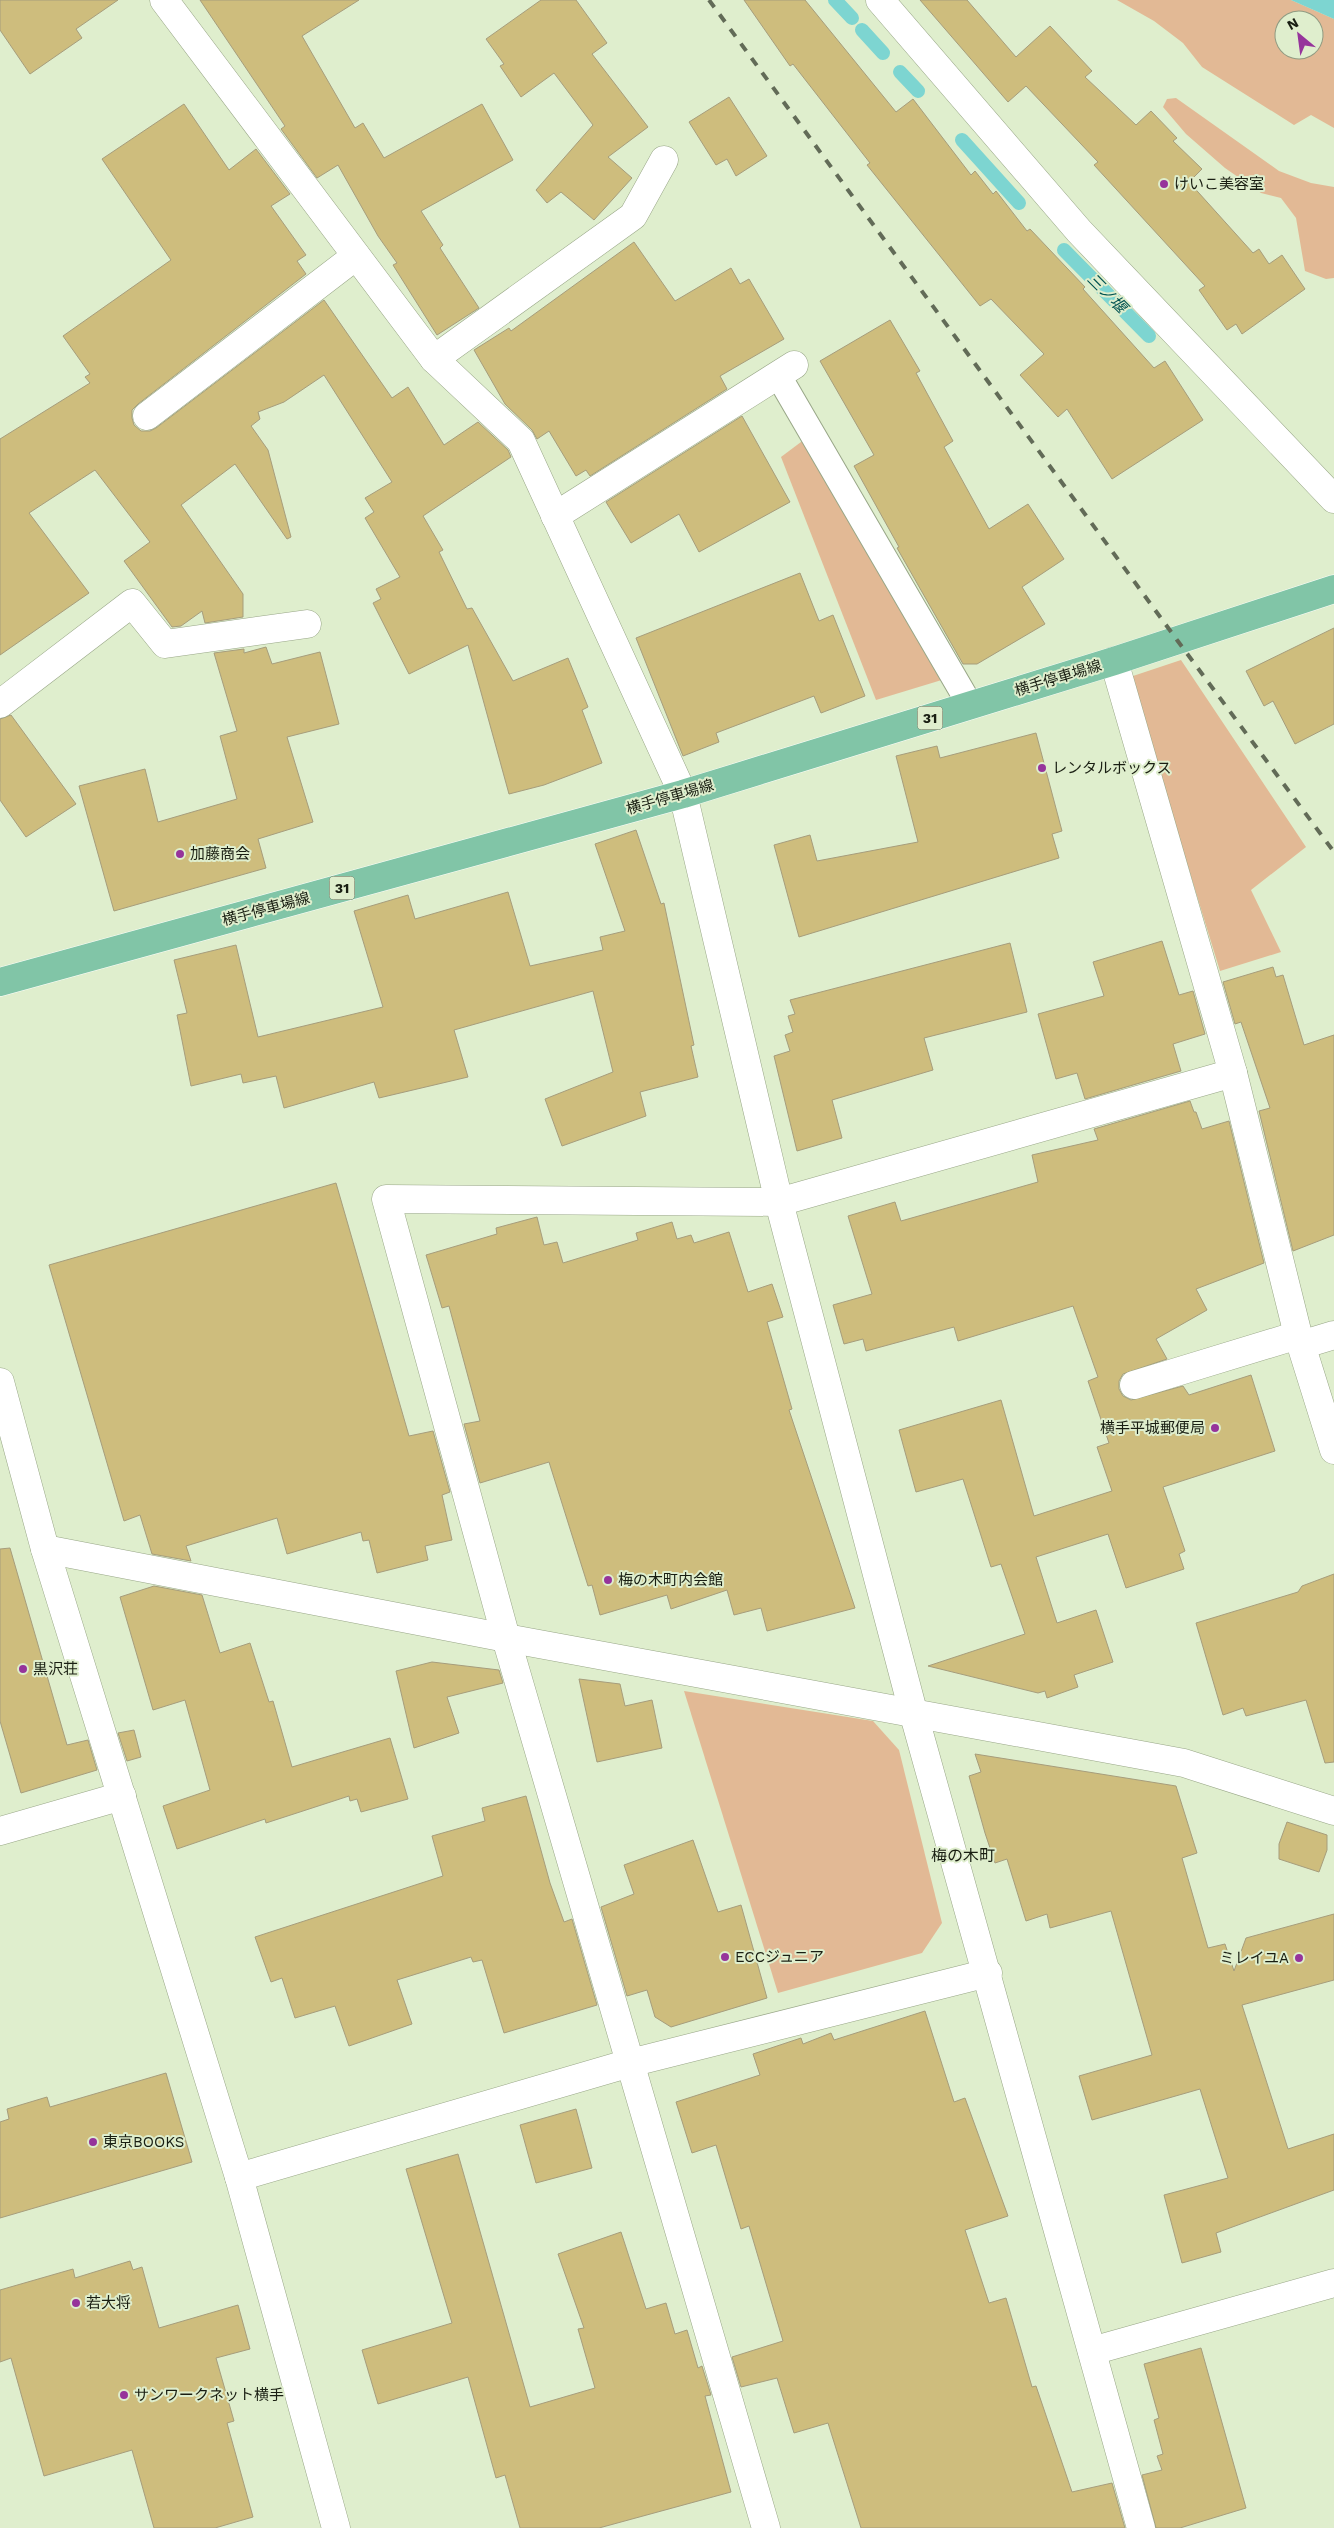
<svg xmlns="http://www.w3.org/2000/svg" width="1334" height="2528" font-family="'Work Sans','Noto Sans JP',sans-serif">
<style>
.green{fill:#e2b995;fill-rule:evenodd}
.water{fill:#7dd5d1}
.lines{fill:none;stroke-linecap:round;stroke-linejoin:round}
.stream{stroke:#7dd5d1;stroke-width:14}
.building{fill:#cebd7d;stroke:#a69d7c}
.lane-casing{stroke:#98a687;stroke-width:27}
.street-casing{stroke:#98a687;stroke-width:29}
.primary-casing{stroke:#fff;stroke-width:29}
.lane{stroke:#fff;stroke-width:25}
.street{stroke:#fff;stroke-width:28}
.primary{stroke:#81c5a7;stroke-width:28}
.rail{stroke:#626b57;stroke-width:4;stroke-dasharray:9 9;stroke-linecap:butt}
.poi-dot{fill:#96349b;stroke:#dfeecd;stroke-width:2}
.labels{text-anchor:middle;dominant-baseline:central;stroke-width:4;stroke-linejoin:round;paint-order:stroke}
.shield{fill:#dfeecd;stroke:#545c4a;stroke-width:1}
.shield-label{font-size:14px;font-weight:bold;fill:#191e12}
.poi-label{font-size:15px;fill:#191e12;stroke:#dfeecd;text-anchor:start}
.street-label{font-size:15px;fill:#191e12;stroke:#dfeecd}
.water-label{font-size:16px;font-style:italic;fill:#005351;stroke:#dfeecd}
.neighbourhood-label{font-size:16px;fill:#191e12;stroke:#dfeecd}
</style>
<rect width="100%" height="100%" fill="#dfeecd"/>
<!-- green -->
<g class="green">
<path d="M1117,0H1291L1334,19V128L1311,115L1294,125L1202,67L1183,43L1154,21ZM1284,20H1314V50H1284Z"/>
<polygon points="1176,98 1279,171 1311,183 1334,187 1334,278 1326,279 1305,271 1296,218 1281,198 1261,193 1225,168 1186,134 1163,107 1167,99"/>
<polygon points="805,439 945,679 876,700 781,457"/>
<polygon points="1181,660 1306,847 1251,890 1281,952 1220,971 1130,677"/>
<polygon points="684,1691 873,1721 899,1750 942,1923 922,1953 778,1993"/>
</g>
<!-- water -->
<polygon class="water" points="1291,0 1334,0 1334,19"/>
<g class="lines">
<!-- stream -->
<g class="stream">
<polyline points="835,0 852,18"/>
<polyline points="862,30 883,53"/>
<polyline points="900,72 918,91"/>
<polyline points="962,140 1019,203"/>
<polyline points="1064,250 1149,336"/>
</g>
</g>
<!-- building -->
<g class="building">
<polygon points="0,0 118,0 76,29 82,38 30,74 0,30"/>
<polygon points="200,0 359,0 302,36 355,128 363,123 384,158 482,104 513,160 421,211 443,245 440,248 479,308 437,335 393,265 397,263 378,236 338,165 317,178 281,129 285,126"/>
<polygon points="541,0 576,0 607,43 592,54 648,127 608,157 632,178 594,220 561,192 547,203 536,190 593,125 554,73 521,97 500,66 504,64 486,39"/>
<polygon points="744,0 805,0 896,112 913,99 971,175 975,171 993,194 996,191 1027,231 1030,229 1085,287 1083,289 1154,368 1165,361 1203,420 1112,479 1067,409 1058,417 1020,375 1044,354 991,299 980,306 867,165 870,163 793,64 790,66"/>
<polygon points="920,0 967,0 1016,57 1050,26 1092,71 1085,77 1136,125 1151,111 1177,138 1173,141 1202,169 1189,182 1253,253 1259,249 1269,264 1282,255 1305,289 1242,334 1236,324 1227,330 1199,290 1205,286 1094,165 1098,162 1026,86 1008,102"/>
<polygon points="729,97 767,156 736,176 727,159 716,165 689,122"/>
<polygon points="184,104 229,170 256,149 290,194 271,206 306,255 297,261 306,274 138,404 132,410 132,418 134,425 141,431 150,431 156,428 324,300 392,398 408,387 444,445 478,422 508,450 511,457 423,516 443,550 439,552 467,609 472,608 513,681 568,658 588,707 582,710 602,763 544,785 509,794 468,645 409,674 373,603 381,599 376,589 400,577 365,518 374,512 365,498 392,482 324,375 284,402 258,412 260,419 251,426 268,450 291,537 287,539 235,464 181,505 243,594 243,617 205,623 202,611 181,626 172,627 124,561 150,542 95,470 29,513 89,593 0,655 0,439 90,383 85,377 90,374 63,336 171,260 102,159"/>
<polygon points="634,242 675,301 731,268 740,284 749,279 784,339 720,376 727,389 590,476 586,470 576,476 549,431 537,439 532,430 505,404 474,350 509,328 511,331"/>
<polygon points="890,320 920,371 916,373 953,441 944,447 989,529 1028,504 1064,559 1022,587 1045,624 977,664 963,664 897,548 899,547 854,466 874,455 820,361"/>
<polygon points="742,416 790,502 699,552 679,514 631,543 606,502"/>
<polygon points="800,573 819,621 833,615 865,696 821,713 814,696 716,733 719,742 683,756 636,638"/>
<polygon points="1334,628 1334,724 1295,744 1273,701 1264,706 1246,671"/>
<polygon points="266,647 272,664 320,652 339,724 287,737 313,822 258,839 266,868 114,911 79,786 145,769 158,822 237,799 220,736 237,731 214,653 244,649 244,653"/>
<polygon points="11,715 76,804 26,837 0,800 0,719"/>
<polygon points="1036,733 1062,831 1052,834 1059,858 799,937 774,845 810,835 817,861 918,842 896,756 937,746 940,758"/>
<polygon points="636,830 661,904 664,903 694,1045 691,1046 698,1077 640,1092 646,1116 562,1146 545,1099 613,1072 593,991 454,1030 468,1077 379,1098 374,1082 284,1108 276,1076 243,1083 241,1074 191,1086 177,1015 187,1013 174,960 236,945 258,1037 383,1007 354,911 408,895 415,919 508,892 530,966 603,950 600,937 625,931 595,844"/>
<polygon points="1162,941 1179,995 1193,991 1205,1034 1173,1044 1181,1071 1085,1099 1077,1073 1056,1079 1038,1014 1104,996 1093,962"/>
<polygon points="1010,943 1027,1012 924,1038 933,1070 832,1100 842,1138 797,1151 774,1056 790,1051 785,1035 793,1032 788,1016 795,1014 790,1000"/>
<polygon points="1273,967 1276,977 1283,975 1304,1045 1334,1035 1334,1235 1293,1251 1259,1111 1270,1108 1241,1022 1235,1024 1223,982"/>
<polygon points="1190,1101 1194,1112 1196,1112 1202,1129 1229,1121 1264,1263 1196,1289 1207,1310 1156,1339 1167,1359 1123,1374 1119,1381 1119,1389 1123,1396 1131,1400 1183,1386 1189,1395 1251,1375 1275,1451 1163,1487 1185,1551 1179,1554 1184,1569 1126,1588 1108,1534 1036,1557 1057,1623 1096,1610 1113,1662 1074,1675 1078,1687 1047,1698 1045,1691 1038,1693 928,1666 1025,1634 1001,1564 991,1567 963,1479 916,1492 899,1430 1001,1400 1034,1516 1112,1491 1097,1447 1109,1443 1088,1381 1098,1377 1073,1306 958,1341 954,1327 866,1351 863,1339 844,1344 833,1305 872,1294 848,1216 895,1202 901,1221 1038,1182 1032,1155 1098,1140 1094,1129"/>
<polygon points="336,1183 409,1436 433,1431 450,1492 442,1495 452,1540 425,1546 428,1560 377,1573 369,1540 363,1541 361,1532 287,1554 277,1518 186,1546 191,1561 152,1554 140,1515 124,1521 49,1265"/>
<polygon points="537,1217 544,1245 557,1242 563,1263 638,1240 636,1233 672,1222 677,1239 691,1235 694,1243 729,1232 748,1292 772,1284 783,1317 767,1322 792,1409 789,1410 855,1608 767,1631 761,1608 734,1615 727,1590 671,1609 667,1595 600,1615 592,1585 588,1586 549,1462 480,1483 464,1424 480,1421 449,1306 442,1308 426,1255 497,1234 496,1228"/>
<polygon points="10,1548 67,1745 88,1740 97,1770 21,1793 0,1721 0,1549"/>
<polygon points="1334,1574 1334,1762 1325,1763 1306,1700 1246,1716 1243,1708 1223,1715 1196,1623 1298,1592 1302,1586"/>
<polygon points="154,1586 202,1595 220,1653 250,1643 269,1702 273,1701 292,1767 390,1738 408,1799 361,1812 357,1799 350,1801 349,1796 266,1823 265,1819 177,1849 163,1806 210,1790 185,1700 153,1710 120,1597"/>
<polygon points="432,1662 499,1670 503,1683 447,1697 459,1733 414,1748 396,1671"/>
<polygon points="579,1679 620,1684 625,1706 652,1700 662,1748 597,1762"/>
<polygon points="134,1730 141,1757 127,1761 118,1733"/>
<polygon points="975,1754 1176,1786 1197,1853 1182,1858 1208,1948 1225,1944 1234,1971 1246,1938 1334,1914 1334,1980 1242,2005 1288,2149 1334,2134 1334,2190 1216,2233 1221,2252 1182,2263 1164,2195 1228,2178 1200,2089 1092,2120 1079,2076 1152,2055 1111,1911 1050,1928 1047,1914 1026,1921 1007,1859 995,1863 985,1833 969,1776 981,1772"/>
<polygon points="526,1796 550,1883 564,1922 572,1919 597,2005 504,2033 482,1960 473,1962 471,1957 397,1980 412,2024 349,2046 335,2006 295,2018 282,1978 271,1982 255,1937 443,1876 432,1836 485,1821 482,1808"/>
<polygon points="1287,1822 1327,1835 1327,1850 1319,1872 1279,1859 1279,1844"/>
<polygon points="693,1840 718,1912 741,1905 767,1998 671,2027 655,2017 647,1990 627,1996 601,1907 634,1894 624,1865"/>
<polygon points="925,2011 954,2102 965,2098 1008,2216 965,2230 989,2303 1006,2298 1032,2387 1036,2386 1072,2492 1112,2483 1125,2528 861,2528 828,2423 794,2433 777,2378 741,2387 732,2357 783,2341 749,2226 741,2229 716,2145 692,2153 676,2102 760,2075 753,2054 801,2038 803,2044 831,2033 834,2040"/>
<polygon points="166,2073 192,2162 0,2218 0,2122 9,2119 7,2109 47,2097 50,2107"/>
<polygon points="576,2109 592,2168 536,2183 520,2125"/>
<polygon points="458,2154 530,2407 595,2388 578,2329 584,2328 558,2254 621,2232 646,2309 666,2303 675,2334 687,2330 698,2368 702,2366 711,2395 705,2396 731,2492 599,2528 520,2528 505,2475 496,2478 468,2377 378,2404 362,2350 452,2323 406,2169"/>
<polygon points="130,2261 133,2270 142,2267 159,2328 238,2305 250,2349 216,2358 234,2421 227,2423 253,2517 215,2528 154,2528 132,2450 44,2476 11,2358 0,2362 0,2290 73,2269 75,2278"/>
<polygon points="1201,2348 1246,2508 1180,2528 1156,2528 1142,2475 1162,2470 1157,2456 1163,2454 1154,2420 1159,2418 1144,2364"/>
</g>
<g class="lines">
<defs>
<polyline id="lane" points="778,375 970,705"/>
<g id="street">
<polyline points="164,0 434,359 521,441 683,794 779,1202 914,1715 1141,2528"/>
<polyline points="880,0 1079,231 1334,499"/>
<polyline points="434,359 633,216 664,160"/>
<polyline points="147,416 356,256"/>
<polyline points="555,516 794,365"/>
<polyline points="1114,661 1233,1073 1298,1335 1334,1450"/>
<polyline points="0,704 132,603 165,644 307,624"/>
<polyline points="1301,1345 1334,1335"/>
<polyline points="0,1382 45,1549 239,2177 336,2528"/>
<polyline points="1134,1385 1298,1335"/>
<polyline points="45,1549 506,1638 1184,1763 1334,1811"/>
<polyline points="0,1831 122,1796"/>
<polyline points="239,2177 630,2063 988,1973"/>
<polyline points="1092,2351 1334,2283"/>
<polyline points="766,2528 506,1638 386,1199 779,1202 1233,1073"/>
</g>
<polyline id="primary" points="0,982 683,794 1114,661 1334,589"/>
</defs>
<!-- lane casing -->
<use href="#lane" class="lane-casing"/>
<!-- street casing -->
<use href="#street" class="street-casing"/>
<!-- primary casing -->
<use href="#primary" class="primary-casing"/>
<!-- lane -->
<use href="#lane" class="lane"/>
<!-- street -->
<use href="#street" class="street"/>
<!-- primary -->
<use href="#primary" class="primary"/>
<!-- rail -->
<polyline class="rail" points="709,0 1177,640 1334,852"/>
</g>
<!-- markers -->
<g class="poi-dot">
<circle cx="1164" cy="184" r="5"/>
<circle cx="1042" cy="768" r="5"/>
<circle cx="180" cy="854" r="5"/>
<circle cx="1215" cy="1428" r="5"/>
<circle cx="608" cy="1580" r="5"/>
<circle cx="23" cy="1669" r="5"/>
<circle cx="725" cy="1957" r="5"/>
<circle cx="1299" cy="1958" r="5"/>
<circle cx="93" cy="2142" r="5"/>
<circle cx="76" cy="2303" r="5"/>
<circle cx="124" cy="2395" r="5"/>
</g>
<g class="labels">
<!-- shield labels -->
<g class="shield">
<rect x="917.5" y="706.5" width="25" height="23" rx="4"/>
<rect x="329.5" y="876.5" width="25" height="23" rx="4"/>
</g>
<g class="shield-label">
<text x="930" y="718">31</text>
<text x="342" y="888">31</text>
</g>
<!-- poi labels -->
<g class="poi-label">
<text x="1174" y="184">けいこ美容室</text>
<text x="1052" y="768">レンタルボックス</text>
<text x="190" y="854">加藤商会</text>
<text x="1205" y="1428" text-anchor="end">横手平城郵便局</text>
<text x="618" y="1580">梅の木町内会館</text>
<text x="33" y="1669">黒沢荘</text>
<text x="735" y="1957">ECCジュニア</text>
<text x="1289" y="1958" text-anchor="end">ミレイユA</text>
<text x="103" y="2142">東京BOOKS</text>
<text x="86" y="2303">若大将</text>
<text x="134" y="2395">サンワークネット横手</text>
</g>
<!-- street labels -->
<g class="street-label">
<text transform="translate(1058 678) rotate(-17)">横手停車場線</text>
<text transform="translate(670 797) rotate(-16)">横手停車場線</text>
<text transform="translate(266 909) rotate(-15)">横手停車場線</text>
</g>
<!-- water labels -->
<g class="water-label">
<text transform="translate(1107 293) rotate(45)">三ノ堰</text>
</g>
<!-- neighbourhood labels -->
<g class="neighbourhood-label">
<text x="963" y="1855">梅の木町</text>
</g>
</g>
<!-- north arrow -->
<g transform="translate(1299 35) rotate(331)"><circle r="24" fill="#dfeecd" stroke="#909b82"/>
<path d="M0-4L9 19L0 12L-9 19Z" fill="#96349b"/>
<text y="-8" font-size="14" font-weight="bold" text-anchor="middle" fill="#191e12">N</text>
</g>
</svg>
